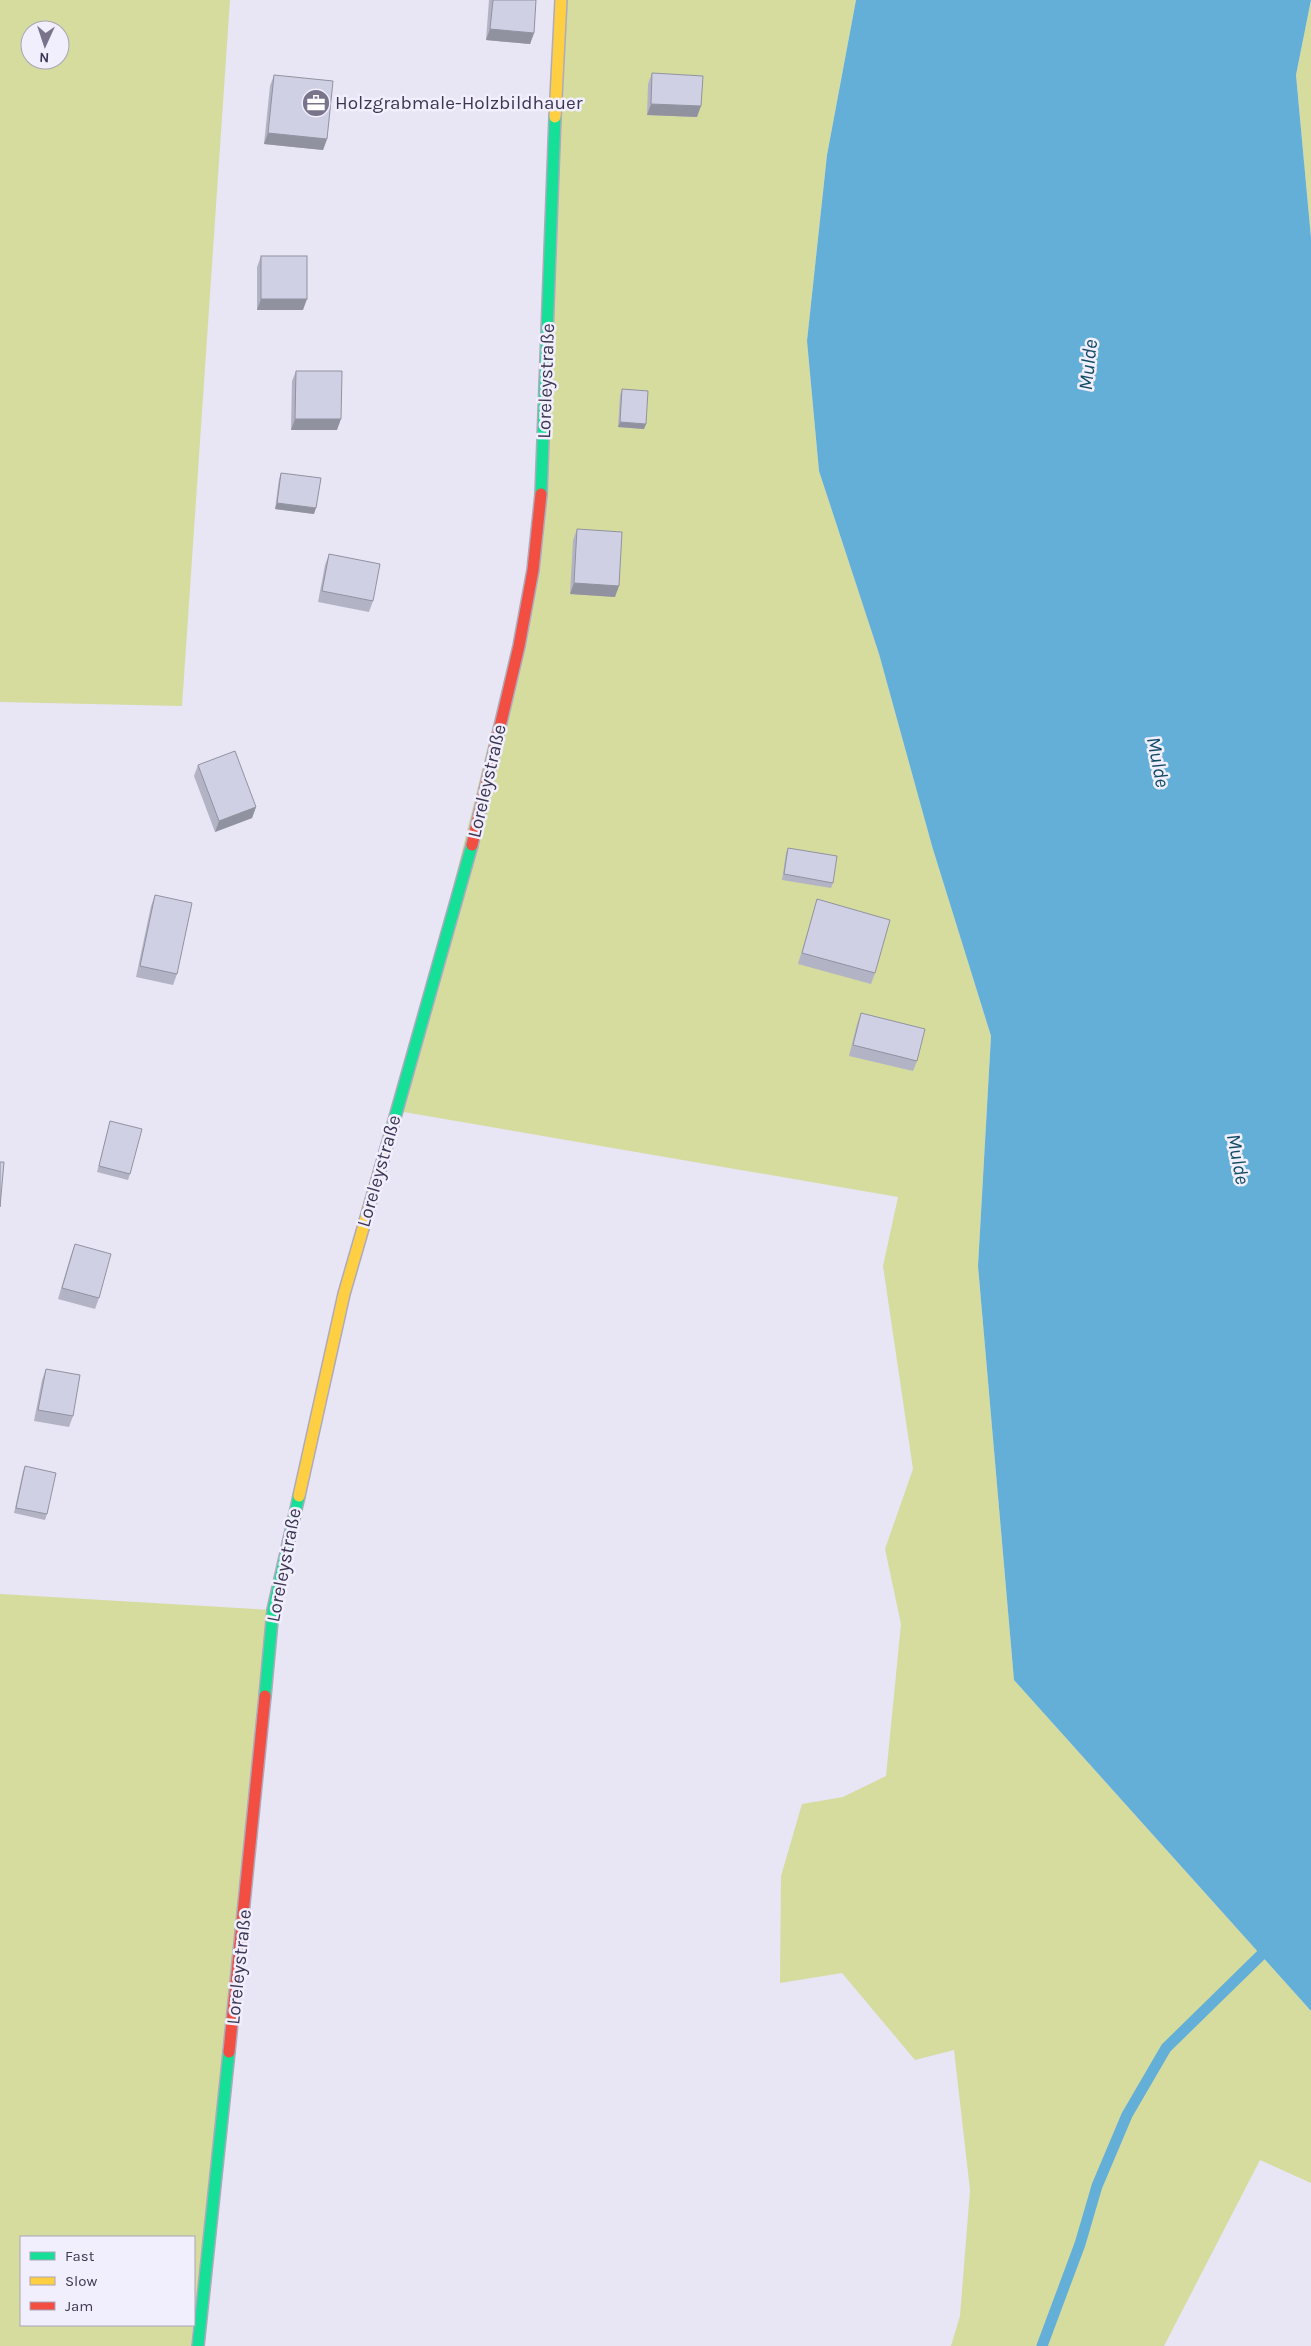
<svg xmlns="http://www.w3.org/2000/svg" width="1311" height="2346" font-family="Karla,sans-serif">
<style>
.green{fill:#d6dc9e;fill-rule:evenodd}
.water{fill:#64afd8}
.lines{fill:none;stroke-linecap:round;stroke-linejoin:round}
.stream{stroke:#64afd8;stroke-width:11}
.fast-casing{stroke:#aeaabd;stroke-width:14}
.slow-casing{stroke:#aeaabd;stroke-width:14}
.jam-casing{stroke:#aeaabd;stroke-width:14}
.fast{stroke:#16e098;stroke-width:11}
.slow{stroke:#ffcf43;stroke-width:11}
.jam{stroke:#f24e42;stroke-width:11}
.wall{fill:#b2b3c4}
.shaded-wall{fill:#9192a0}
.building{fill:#cfd0e4;stroke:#9192a0}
.labels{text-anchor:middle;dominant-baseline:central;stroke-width:5;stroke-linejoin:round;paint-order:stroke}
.poi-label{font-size:19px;fill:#3d3652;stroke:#f1effd;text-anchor:start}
.street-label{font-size:19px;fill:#3d3652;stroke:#f1effd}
.water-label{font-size:20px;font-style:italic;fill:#114a65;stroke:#f1effd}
</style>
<rect width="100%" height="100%" fill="#e8e5f5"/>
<!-- green -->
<g class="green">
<path d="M0,0H230L182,706L0,702ZM30,30H60V60H30Z"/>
<polygon points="565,0 856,0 827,155 807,341 819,471 879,654 932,846 991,1036 978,1266 1014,1680 1311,2011 1311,2183 1260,2160 1164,2346 951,2346 960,2316 970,2190 954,2050 915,2060 842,1973 780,1983 781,1876 802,1804 843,1797 886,1776 901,1624 885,1549 913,1469 883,1266 898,1197 398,1111 545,514"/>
<polygon points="1311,0 1311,238 1296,75"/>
<polygon points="0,1594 273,1610 194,2321 194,2237 21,2237 21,2325 193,2325 191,2346 0,2346"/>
</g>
<!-- water -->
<polygon class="water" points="856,0 1311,0 1296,75 1311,238 1311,2011 1014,1680 978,1266 991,1036 932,846 879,654 819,471 807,341 827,155"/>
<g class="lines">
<!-- stream -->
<polyline class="stream" points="1042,2346 1080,2244 1097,2186 1127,2115 1166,2048 1261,1955"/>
<defs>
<g id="fast">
<polyline points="541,494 555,117"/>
<polyline points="392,1128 472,845"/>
<polyline points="265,1696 273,1610 299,1496"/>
<polyline points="198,2346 229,2052"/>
</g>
<g id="slow">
<polyline points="555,117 561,0"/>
<polyline points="299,1496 344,1294 392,1128"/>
</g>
<g id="jam">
<polyline points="472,845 519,646 533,570 541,494"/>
<polyline points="229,2052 265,1696"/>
</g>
</defs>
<!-- fast casing -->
<use href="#fast" class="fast-casing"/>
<!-- slow casing -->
<use href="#slow" class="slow-casing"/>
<!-- jam casing -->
<use href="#jam" class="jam-casing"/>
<!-- fast -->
<use href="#fast" class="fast"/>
<!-- slow -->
<use href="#slow" class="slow"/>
<!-- jam -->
<use href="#jam" class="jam"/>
</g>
<!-- wall -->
<g class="wall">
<polygon points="489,0 536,0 534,33 530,44 486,40"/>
<polygon points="652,73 697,117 647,115 648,84"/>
<polygon points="274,75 327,139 323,150 264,144 270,86"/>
<polygon points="261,256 303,310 257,310 257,267"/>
<polygon points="296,371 337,430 291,430 292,381"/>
<polygon points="622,389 646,424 644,429 618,427 620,395"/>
<polygon points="281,473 314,514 275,509 279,479"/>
<polygon points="577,529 615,597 570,594 573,540"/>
<polygon points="329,554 373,601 369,612 318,602 325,565"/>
<polygon points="198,765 256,807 252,818 215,832 194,776"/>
<polygon points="788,848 833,883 831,888 782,880 786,853"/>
<polygon points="155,895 177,974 173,985 136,977 151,906"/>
<polygon points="817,899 875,973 871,984 798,964 814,910"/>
<polygon points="861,1013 917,1061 913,1071 849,1056 857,1024"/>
<polygon points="110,1121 130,1174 128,1180 97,1172"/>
<polygon points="75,1244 99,1298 95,1309 58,1299 71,1255"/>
<polygon points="46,1369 73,1416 69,1427 34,1421 42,1380"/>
<polygon points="25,1466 47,1514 45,1520 14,1513 23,1471"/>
</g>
<!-- shaded-wall -->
<g class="shaded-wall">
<polygon points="490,29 534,33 530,44 486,40"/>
<polygon points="651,104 701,106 697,117 647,115"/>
<polygon points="268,133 327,139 323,150 264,144"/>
<polygon points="261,299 307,299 303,310 257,310"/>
<polygon points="295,419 341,419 337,430 291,430"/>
<polygon points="620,422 646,424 644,429 618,427"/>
<polygon points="277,503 316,508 314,514 275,509"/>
<polygon points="574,583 619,586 615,597 570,594"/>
<polygon points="256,807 252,818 215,832 219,821"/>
</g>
<!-- building -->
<g class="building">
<polygon points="493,0 536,0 534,33 490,29"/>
<polygon points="652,73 703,76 701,106 651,104"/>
<polygon points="274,75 333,81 327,139 268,133"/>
<rect x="261" y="256" width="46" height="43"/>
<polygon points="296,371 342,371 341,419 295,419"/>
<polygon points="622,389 648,391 646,424 620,422"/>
<polygon points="281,473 321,478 316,508 277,503"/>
<polygon points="577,529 622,532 619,586 574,583"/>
<polygon points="329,554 380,564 373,601 322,591"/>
<polygon points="235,751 256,807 219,821 198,765"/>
<polygon points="788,848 837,856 833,883 784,874"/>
<polygon points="155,895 192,903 177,974 140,966"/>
<polygon points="817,899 890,920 875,973 802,953"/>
<polygon points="861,1013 925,1029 917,1061 853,1045"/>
<polygon points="110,1121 142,1129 130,1174 99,1166"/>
<polygon points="0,1162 4,1162 0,1207"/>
<polygon points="75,1244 111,1254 99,1298 62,1288"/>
<polygon points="46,1369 80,1375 73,1416 38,1410"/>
<polygon points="25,1466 56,1473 47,1514 16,1508"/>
</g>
<!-- icons -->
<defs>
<symbol id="office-disc" viewBox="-11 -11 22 22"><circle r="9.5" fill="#79738b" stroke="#f1effd"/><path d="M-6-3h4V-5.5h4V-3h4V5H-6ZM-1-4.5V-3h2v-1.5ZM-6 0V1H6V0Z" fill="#fff"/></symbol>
</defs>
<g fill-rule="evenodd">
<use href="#office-disc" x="300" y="87" width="32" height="32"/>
</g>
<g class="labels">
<!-- poi labels -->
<g class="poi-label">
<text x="335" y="103">Holzgrabmale-Holzbildhauer</text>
</g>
<!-- street labels -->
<g class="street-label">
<text transform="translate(546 381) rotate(-88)">Loreleystraße</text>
<text transform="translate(487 781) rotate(-77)">Loreleystraße</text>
<text transform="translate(379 1171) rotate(-74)">Loreleystraße</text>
<text transform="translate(284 1565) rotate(-79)">Loreleystraße</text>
<text transform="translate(239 1967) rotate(-84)">Loreleystraße</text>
</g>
<!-- water labels -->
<g class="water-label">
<text transform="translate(1088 365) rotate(-84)">Mulde</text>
<text transform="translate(1158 762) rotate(79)">Mulde</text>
<text transform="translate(1238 1159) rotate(79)">Mulde</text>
</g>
</g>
<!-- legend -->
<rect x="20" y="2236" width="175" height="90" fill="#f1effd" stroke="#a9a5b9"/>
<rect x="30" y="2252" width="25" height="8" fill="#16e098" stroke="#a9a5b9"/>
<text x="65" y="2261" font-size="15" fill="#3d3652">Fast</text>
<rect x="30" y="2277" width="25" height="8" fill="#ffcf43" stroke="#a9a5b9"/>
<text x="65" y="2286" font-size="15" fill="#3d3652">Slow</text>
<rect x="30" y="2302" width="25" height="8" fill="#f24e42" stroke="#a9a5b9"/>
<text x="65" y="2311" font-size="15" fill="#3d3652">Jam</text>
<!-- north arrow -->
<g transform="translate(45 45) rotate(183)"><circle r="24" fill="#f1effd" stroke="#a9a5b9"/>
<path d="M0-4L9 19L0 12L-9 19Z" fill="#79738b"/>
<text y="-8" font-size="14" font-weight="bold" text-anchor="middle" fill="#3d3652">N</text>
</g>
</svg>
